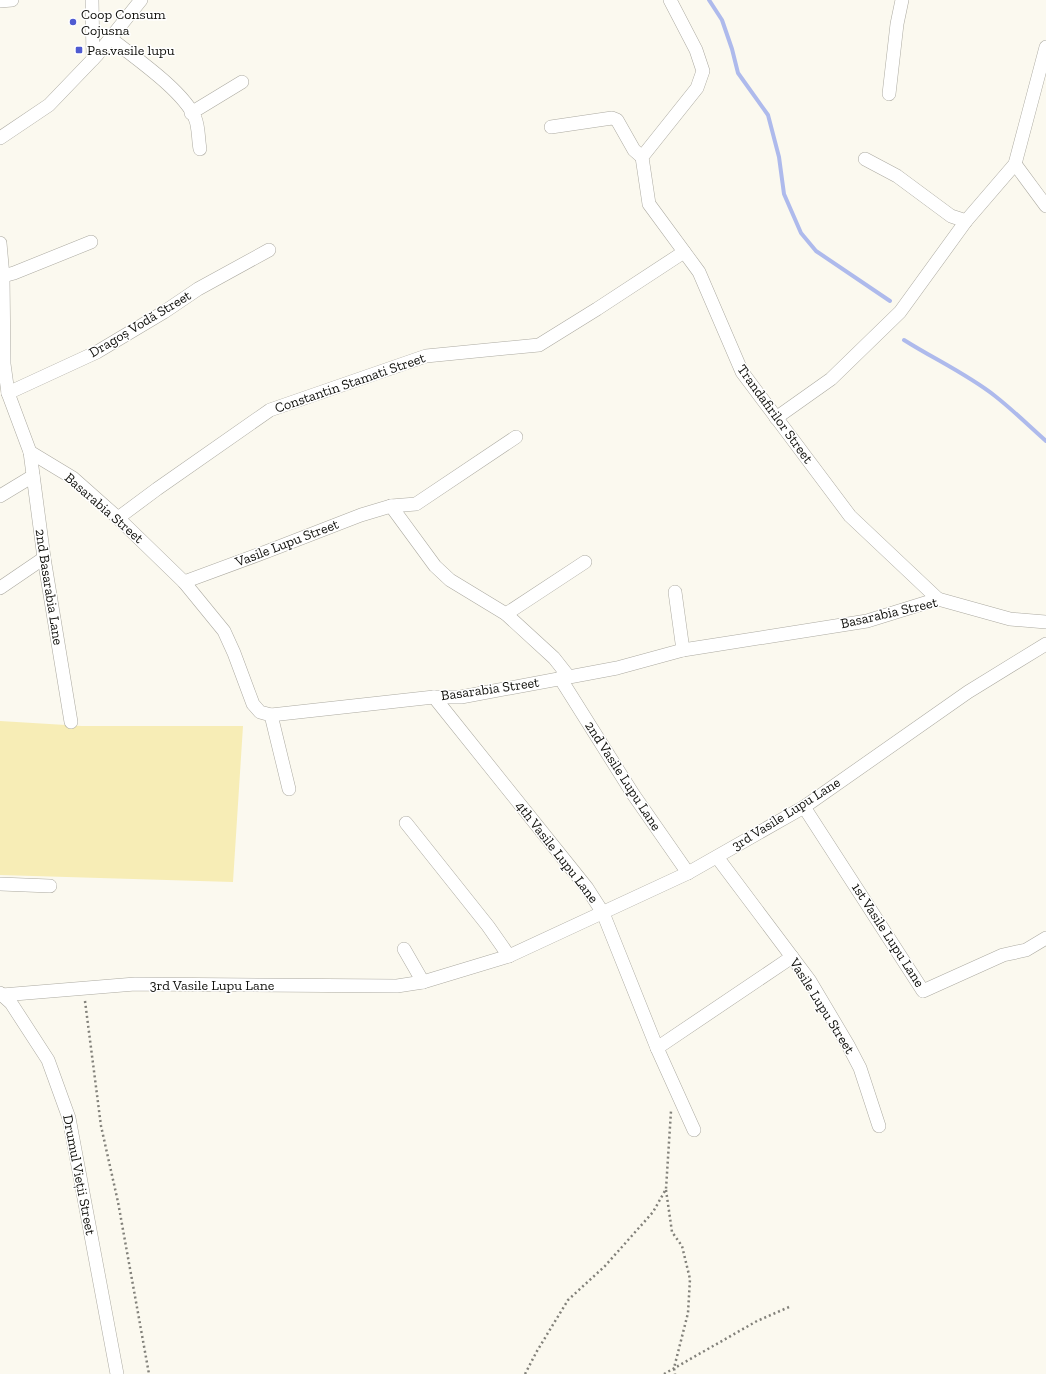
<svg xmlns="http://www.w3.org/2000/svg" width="1046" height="1374" font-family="'Zilla Slab',serif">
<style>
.green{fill:#f7edb6}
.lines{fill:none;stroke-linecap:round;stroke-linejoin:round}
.stream{stroke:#aebaec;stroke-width:4}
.minor-casing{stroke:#acaaa1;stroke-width:14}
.path{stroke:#82817a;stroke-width:2.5;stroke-dasharray:2 3;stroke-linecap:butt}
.minor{stroke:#fff;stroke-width:13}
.poi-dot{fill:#4f5bd1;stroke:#fff;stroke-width:1.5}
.labels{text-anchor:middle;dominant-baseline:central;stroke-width:3;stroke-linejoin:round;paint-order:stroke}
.poi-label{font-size:14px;fill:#0f0f0b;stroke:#fff;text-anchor:start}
.street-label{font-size:14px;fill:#0f0f0b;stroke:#fff}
</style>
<rect width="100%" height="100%" fill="#fbf9ef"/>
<!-- green -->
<polygon class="green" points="0,721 82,726 243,726 233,882 0,875"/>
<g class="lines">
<!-- stream -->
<g class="stream">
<polyline points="709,0 722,20 732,49 738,73 768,115 779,157 784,194 801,233 816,251 890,301"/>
<path d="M904,340C934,359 967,374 995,396C1013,410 1029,426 1046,441"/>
</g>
<defs>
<g id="minor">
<polyline points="92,0 93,59"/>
<polyline points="670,0 696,50 703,71 697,88 642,157 649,204 699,272 742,372 850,516 938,599"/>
<polyline points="0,1 12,0"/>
<path d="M110,38C134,57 184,91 195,118C199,127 198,139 200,149"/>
<polyline points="889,94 897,24 902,0"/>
<polyline points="191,113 242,82"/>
<polyline points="551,127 612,118 617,120 634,150 642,157"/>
<polyline points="0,138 49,105 97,55 141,0"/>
<polyline points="865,159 897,176 951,216 966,221"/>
<polyline points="1015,164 1046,206"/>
<polyline points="0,243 3,276 4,364 8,393 30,452 73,478 118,518 184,582 224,631 234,653 253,704 260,712 271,715 434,697 461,697 569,677 617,668 683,650 867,621 938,599 1010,619 1046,622"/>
<polyline points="3,276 14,273 91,242"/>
<polyline points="8,393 97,352 164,312 198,289 269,250"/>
<polyline points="776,418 831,379 900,312 966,221 1015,164 1046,47"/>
<polyline points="30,452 44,558 71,722"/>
<polyline points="0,496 33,476"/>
<polyline points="391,506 435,566 450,580 506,614 554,658 569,677"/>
<polyline points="118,518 157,489 270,410 426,356 539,345 597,309 684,252"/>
<polyline points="184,582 268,551 361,515 391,506 416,504 516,437"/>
<polyline points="0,588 44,558"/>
<polyline points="675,592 683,650"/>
<polyline points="506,614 585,562"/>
<polyline points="560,678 633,794 688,873"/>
<polyline points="434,697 587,888 603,913 657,1048 694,1130"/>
<polyline points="271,715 289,789"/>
<polyline points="804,807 923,991 1003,955 1026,950 1046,938"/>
<polyline points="406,823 488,926 509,956"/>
<polyline points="717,857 810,981 848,1045 860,1068 879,1126"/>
<polyline points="0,884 50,886"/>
<polyline points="404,949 423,982"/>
<polyline points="0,993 11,1003 48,1060 69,1118 117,1374"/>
<polyline points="2,995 135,984 397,986 423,982 509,956 688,873 804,807 968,692 1046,644"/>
<polyline points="657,1048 792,957"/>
</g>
</defs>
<!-- minor casing -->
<use href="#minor" class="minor-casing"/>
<!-- path -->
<g class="path">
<polyline points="85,1001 101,1126 118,1202 149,1374"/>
<polyline points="666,1190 672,1232 682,1246 690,1279 688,1313 674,1368 675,1374"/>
<polyline points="525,1374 537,1351 568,1300 605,1266 653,1212 666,1189 671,1111"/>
<polyline points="664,1374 757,1321 789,1307"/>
</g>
<!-- minor -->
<use href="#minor" class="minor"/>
</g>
<!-- markers -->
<g class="poi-dot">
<circle cx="73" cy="22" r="4"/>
<rect x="75" y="46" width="8" height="8" rx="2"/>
</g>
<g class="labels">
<!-- poi labels -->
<g class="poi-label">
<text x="81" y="14">Coop Consum<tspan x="81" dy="16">Cojusna</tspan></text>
<text x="87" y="50">Pas.vasile lupu</text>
</g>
<!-- street labels -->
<g class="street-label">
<text transform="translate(140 324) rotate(-31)">Dragoș Vodă Street</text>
<text transform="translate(350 383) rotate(-19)">Constantin Stamati Street</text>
<text transform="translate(775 414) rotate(54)">Trandafirilor Street</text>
<text transform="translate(104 508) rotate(41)">Basarabia Street</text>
<text transform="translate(287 543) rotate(-21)">Vasile Lupu Street</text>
<text transform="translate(49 587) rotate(81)">2nd Basarabia Lane</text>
<text transform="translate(889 613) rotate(-13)">Basarabia Street</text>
<text transform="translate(490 689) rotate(-8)">Basarabia Street</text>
<text transform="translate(623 776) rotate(57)">2nd Vasile Lupu Lane</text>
<text transform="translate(786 814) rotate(-32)">3rd Vasile Lupu Lane</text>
<text transform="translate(557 852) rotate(52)">4th Vasile Lupu Lane</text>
<text transform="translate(888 935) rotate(57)">1st Vasile Lupu Lane</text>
<text x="212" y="985">3rd Vasile Lupu Lane</text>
<text transform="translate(822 1006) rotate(58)">Vasile Lupu Street</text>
<text transform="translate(79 1175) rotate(79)">Drumul Vieții Street</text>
</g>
</g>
</svg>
